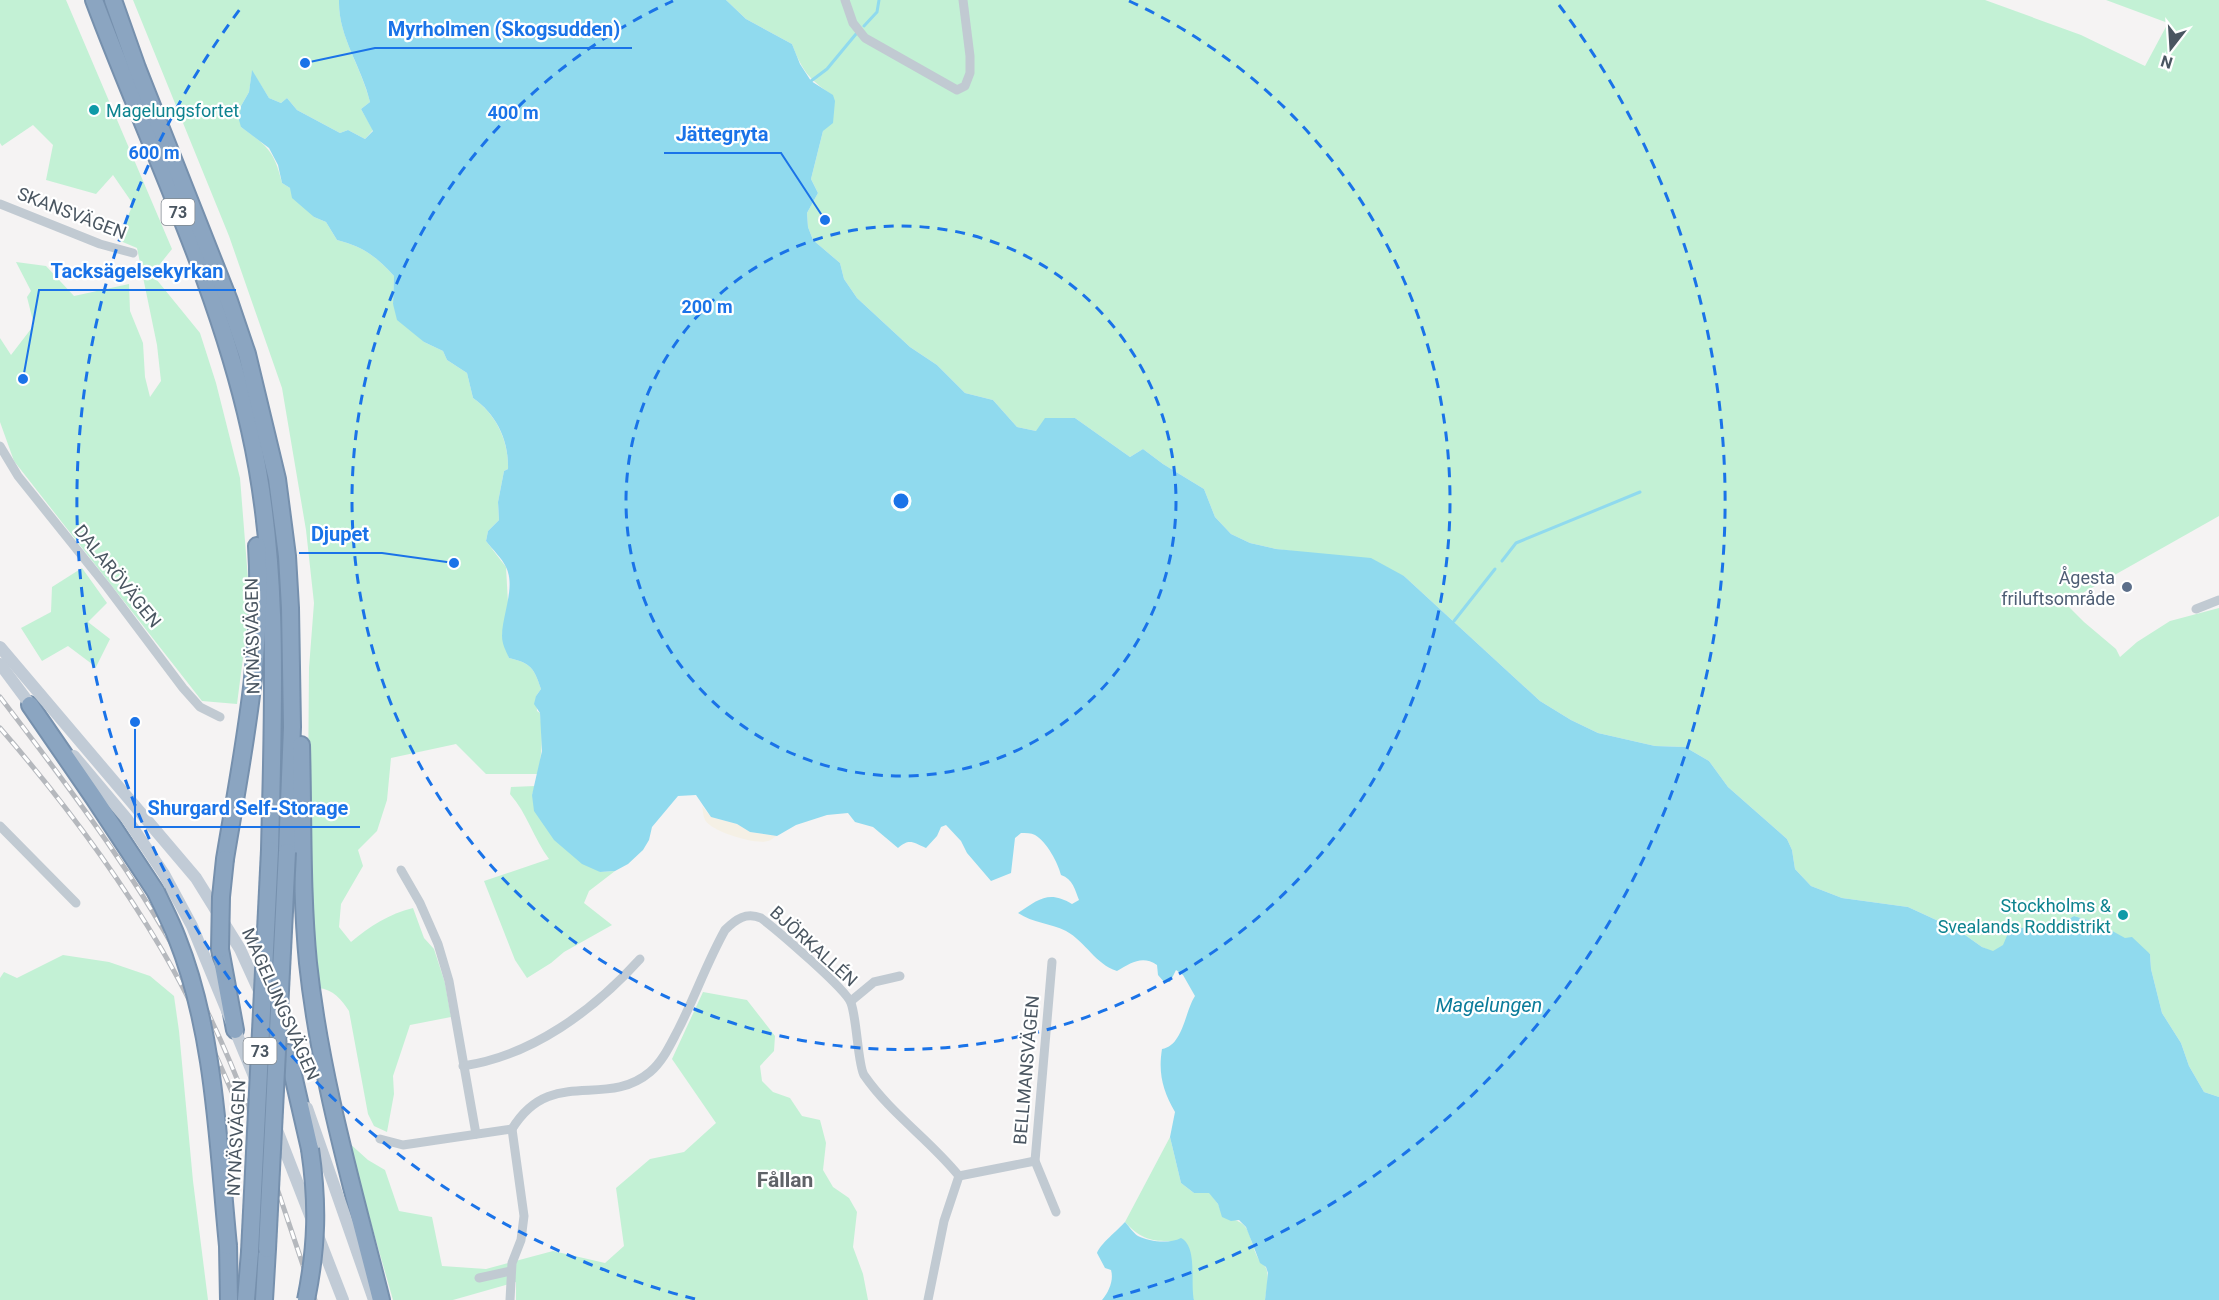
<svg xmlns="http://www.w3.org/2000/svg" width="2219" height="1300" font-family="Roboto,sans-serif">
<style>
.green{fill:#c3f1d5}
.sand{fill:#f5f0e5}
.water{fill:#90daee}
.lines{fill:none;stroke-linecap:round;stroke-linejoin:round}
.stream{stroke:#90daee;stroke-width:3}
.highway-casing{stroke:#7690ad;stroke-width:20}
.street{stroke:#c1cad2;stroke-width:9}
.secondary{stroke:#c1cbd6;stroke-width:12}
.highway{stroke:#8ba5c1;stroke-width:16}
.rail-casing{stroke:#b5b8bd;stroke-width:5}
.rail{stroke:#fff;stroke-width:3;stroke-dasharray:9;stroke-linecap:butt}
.highway-bridge-casing{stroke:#7690ad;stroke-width:20;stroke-linecap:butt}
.highway-bridge{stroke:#8ba5c1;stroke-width:16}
.ring{fill:none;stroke:#1a73e8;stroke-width:3;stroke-dasharray:10 8}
.culture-dot{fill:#0f9aa8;stroke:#fff;stroke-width:2}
.service-dot{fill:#5c6f8a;stroke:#fff;stroke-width:2}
.labels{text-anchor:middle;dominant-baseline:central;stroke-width:4.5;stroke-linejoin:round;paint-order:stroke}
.shield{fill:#fff;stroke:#808990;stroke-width:1.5}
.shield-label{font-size:16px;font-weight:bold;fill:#4a5661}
.culture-label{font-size:18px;fill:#0d838f;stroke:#fff;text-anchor:start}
.street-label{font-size:18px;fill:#4a5661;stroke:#fff}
.service-label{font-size:18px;fill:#4e5e75;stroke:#fff;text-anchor:end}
.water-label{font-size:20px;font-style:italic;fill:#0c7c9b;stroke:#fff}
.quarter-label{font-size:21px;font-weight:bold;fill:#5f6368;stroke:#fff}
.centre{fill:#1a73e8;stroke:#fff;stroke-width:3}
.ring-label{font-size:18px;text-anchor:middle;font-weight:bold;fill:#1a73e8;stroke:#fff;stroke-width:4.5;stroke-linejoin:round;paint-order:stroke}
.leader{fill:none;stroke:#1a73e8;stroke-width:2}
.callout-dot{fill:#1a73e8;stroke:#fff;stroke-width:2}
.callout-label{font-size:20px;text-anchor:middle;font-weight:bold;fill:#1a73e8;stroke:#fff;stroke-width:4.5;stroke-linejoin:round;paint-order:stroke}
</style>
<rect width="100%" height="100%" fill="#f5f3f3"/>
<!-- green -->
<g class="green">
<polygon points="0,0 66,0 172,249 152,274 200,333 216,383 240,478 250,604 237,704 202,701 14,461 0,422 0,338 11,355 34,325 27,297 31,291 16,262 46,266 74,296 129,284 130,311 143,343 145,377 150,397 161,381 157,345 137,248 118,240 133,204 113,175 96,194 46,180 53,145 33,125 2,146 0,143"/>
<path d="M133,0H339C338,36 362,68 370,102L361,109L373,130L365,139L348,130L340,133L297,110L287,98L281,103L269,98L252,71L249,92L241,106V127C267,146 274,150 282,183L290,188L314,217L326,222L337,240C362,246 377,257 394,276L393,304L424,342L443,351L447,360L467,373L473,398C496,414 509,441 508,469L504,471L498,502L499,520L488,531L486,541L506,567L508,603L502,636L509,658C531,663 534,668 541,689L536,696L537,711L540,713C543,734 542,754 538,774H486L456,744L391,758L387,800L377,831L358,850L363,866L341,904L339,927L351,942C370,926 389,914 413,908L424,938L434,949L445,983L451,1017L410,1025L393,1076L394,1094L387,1132L374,1126L368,1114L349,1011C342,1000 333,989 318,988L312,949L308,791L309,668L314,603L306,530L282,388L229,236Z"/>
<path d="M726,0H1985L2081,35L2145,66L2168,23L2106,0H2219V516L2065,603L2084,622L2116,649L2120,657L2137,642L2170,621L2219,608V1097L2204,1092L2189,1066L2181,1043L2162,1013L2151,969L2150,954L2098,923L2074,916L2056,926L2039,924L1993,952L1982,947L1958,930L1908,907L1842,898L1811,886L1795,869L1792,850L1787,839L1728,787L1709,761L1685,747L1655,746L1598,733L1571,720L1540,701L1404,576L1322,555L1276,549L1250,543L1231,534L1215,517L1204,489L1163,464L1143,449L1130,457L1075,418L1036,431L1017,427L993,400L965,393L937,365L910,347L857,298L844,279L840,263L813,240L808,227L807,213L818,193L811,179L832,95C809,79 802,71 792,44L746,19Z"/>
<polygon points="82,568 107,603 88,622 110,639 96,667 68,646 42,661 21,628 51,612 52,587"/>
<path d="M535,786L532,795L600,872L615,871L589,891L584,903L612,925L564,952L551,963L527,978L515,960L484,881L549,859C534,839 527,813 510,794L511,787Z"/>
<polygon points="63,955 109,962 150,976 174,996 179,1031 193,1181 208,1300 0,1300 0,978 4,972 17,978"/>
<polygon points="703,992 747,1000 775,1036 774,1051 760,1066 762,1081 773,1092 790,1098 802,1116 820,1120 826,1143 823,1170 833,1187 849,1198 857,1212 853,1247 863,1274 868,1300 516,1300 516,1282 453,1300 393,1300 348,1142 368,1160 385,1170 399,1211 432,1217 442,1266 486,1269 553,1251 605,1263 624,1246 616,1188 650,1159 684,1152 716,1123 672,1059"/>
<path d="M1170,1137L1181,1183L1194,1193L1209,1192L1218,1204L1223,1217C1255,1222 1246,1236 1259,1260C1262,1265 1266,1265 1267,1271C1269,1280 1266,1291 1265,1300H1194L1175,1241C1151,1242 1141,1239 1125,1222Z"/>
</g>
<!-- sand -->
<path class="sand" d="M702,806L711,817L737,824L750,832L777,836C774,837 772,840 768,841C756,845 712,832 705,820C703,816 703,810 702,806Z"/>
<!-- water -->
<g class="water">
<path d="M339,0H726L746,19L792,44L800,64L811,81L833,95L835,101L833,123L823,131L811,179L818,193L807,213L808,227L813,240L840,263L844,279L857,298L910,347L937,365L965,393L993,400L1017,427L1036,431L1045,418H1075L1130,457L1143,449L1163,464L1204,489L1215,517L1231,534L1250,543L1276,549L1371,558L1404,576L1540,701L1571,720L1598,733L1655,746L1685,747L1709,761L1728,787L1787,839L1792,850L1795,869L1811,886L1842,898L1908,907L1958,930L1982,947L1993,951L2003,945L2009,931L2039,924L2056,926L2074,916L2098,923L2125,938L2132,937L2150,954L2151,969L2162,1013L2181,1043L2189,1066L2204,1092L2219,1097V1300H1265L1268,1273L1266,1267L1260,1263L1246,1227L1239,1220L1231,1221L1222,1217L1218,1204L1209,1193H1194L1181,1183L1170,1137L1175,1112C1163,1091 1158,1074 1162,1049C1183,1046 1185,1011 1195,996L1183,975L1176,970L1170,982H1164L1158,975L1157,965C1142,955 1131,963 1117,971C1095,964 1086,942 1066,931C1050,923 1033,923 1018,913C1039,899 1049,890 1072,904L1079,900C1075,890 1073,879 1061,875C1058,863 1047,842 1035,835C1031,833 1026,833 1021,833L1015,838L1011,873L991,881L967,853L961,841L946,825L941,827L937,836L926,848C913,842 909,838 898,848L873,827L855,822L848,813L827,815L796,825L777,836L750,832L737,824L711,817L696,795L678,796L652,827L649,840L643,850L628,864L615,871L600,872L582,864L554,840L534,811L532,795L542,751L540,713L534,704L536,696L541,689C534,668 531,663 509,658C506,651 502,644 502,636C502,615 516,587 506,567C502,558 492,549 486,541L488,531L499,520L498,502L504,471L508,469C509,440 496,414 473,398L467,373L447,360L443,351L424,342L397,320L393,304L394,276C377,257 362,246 337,240L326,222L314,217L292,198L290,188L282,183L278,165L269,148L241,127L239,120L241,106L249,92L252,70L269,98L281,103L287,98L297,110L340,133L348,130L365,139L373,131L361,109L370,102C362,67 338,37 339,0Z"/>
<path d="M1125,1222C1129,1226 1133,1233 1138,1236C1150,1242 1169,1244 1181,1238C1198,1247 1190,1283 1194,1300H1102C1109,1292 1114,1280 1111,1270L1105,1268L1097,1253C1100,1244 1118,1230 1125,1222Z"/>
</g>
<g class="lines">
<!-- stream -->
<g class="stream">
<polyline points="864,26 877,12 879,0"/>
<polyline points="811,81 827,69 856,34"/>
<polyline points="1502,561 1516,543 1640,492"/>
<polyline points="1454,621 1495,569"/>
</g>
<defs>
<g id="highway">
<path d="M94,0C147,142 217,281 250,430C281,568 273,710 270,850"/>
<polyline points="113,0 137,68 229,301 247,354 277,479 287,556 290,608 292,727 287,852"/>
<polyline points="30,705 94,798 156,892"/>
<path d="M301,745C303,817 301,891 308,963C320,1077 353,1189 381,1300"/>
<path d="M225,859C242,756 264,652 257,546"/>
<polyline points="220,949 235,1030"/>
<polyline points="288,1053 310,1149"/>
<polyline points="228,1246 229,1300"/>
<polyline points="246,1300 250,1252"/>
<polyline points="264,1300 267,1249"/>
</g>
</defs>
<!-- highway casing -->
<use href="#highway" class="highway-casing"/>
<!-- street -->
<g class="street">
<polyline points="845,0 853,23 865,38 957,90 965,86 970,73 970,56 963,0"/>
<polyline points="0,204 100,244 133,253"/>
<polyline points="0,446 18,476 107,587 183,688 200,707 220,717"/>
<polyline points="2196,609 2219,600"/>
<polyline points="0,826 76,903"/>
<polyline points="401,870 420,903 438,944 449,981 476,1134"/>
<polyline points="1052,962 1035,1161 1056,1212"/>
<polyline points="851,1001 874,982 900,976"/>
<path d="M463,1066C532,1056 594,1010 640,959"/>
<path d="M512,1129C551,1065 605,1110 650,1072C663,1061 670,1045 678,1030C695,997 707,962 725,930C736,919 746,912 761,918C777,930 846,989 851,1003C857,1019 858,1066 864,1075C891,1114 930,1140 959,1176L944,1221L928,1300"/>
<polyline points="380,1139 403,1145 512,1129"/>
<polyline points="959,1176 1035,1161"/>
<polyline points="479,1278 511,1271"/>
<polyline points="510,1300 512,1263 521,1240 524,1216 512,1129"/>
</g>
<!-- secondary -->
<g class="secondary">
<polyline points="0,647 196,878 240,949 261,995"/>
<polyline points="0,664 35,711"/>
<polyline points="74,756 127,819 164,874 192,926 256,1081"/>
<polyline points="307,1108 374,1300"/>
<polyline points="275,1125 343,1300"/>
</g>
<!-- highway -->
<use href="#highway" class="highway"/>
<defs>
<g id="rail">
<path d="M0,697C76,796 153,898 207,1011C252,1103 281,1203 315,1300"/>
<path d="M0,728C60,797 116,872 162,950C192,1001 217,1056 240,1111"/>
</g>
</defs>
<!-- rail casing -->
<use href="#rail" class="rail-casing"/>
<!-- rail -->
<use href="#rail" class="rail"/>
<defs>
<g id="highway-bridge">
<path d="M156,892C163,907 171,922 177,938C215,1033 218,1145 228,1246"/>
<polyline points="220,949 221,897 225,859"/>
<polyline points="267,1249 287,852"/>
<polyline points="250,1252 270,850"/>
<path d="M306,1300C317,1246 318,1203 310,1149"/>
</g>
</defs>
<!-- highway-bridge casing -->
<use href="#highway-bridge" class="highway-bridge-casing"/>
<!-- highway-bridge -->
<use href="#highway-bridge" class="highway-bridge"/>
</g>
<!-- distance rings -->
<g class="ring">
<circle cx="901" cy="501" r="275"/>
<path d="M1129 1A549 549 0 1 1 673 1"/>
<path d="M695 1299A824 824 0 0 1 243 5M1559 5A824 824 0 0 1 1107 1299"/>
</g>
<!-- markers -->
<g class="culture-dot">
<circle cx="94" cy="110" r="6"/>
<circle cx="2123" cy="915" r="6"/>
</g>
<circle class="service-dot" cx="2127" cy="587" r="6"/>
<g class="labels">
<!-- shield labels -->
<g class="shield">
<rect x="161.5" y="199" width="33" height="26" rx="4.5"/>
<rect x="243.5" y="1038" width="33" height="26" rx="4.5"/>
</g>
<g class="shield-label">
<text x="178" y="212">73</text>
<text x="260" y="1051">73</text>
</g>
<!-- culture labels -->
<g class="culture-label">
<text x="106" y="110">Magelungsfortet</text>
<text x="2111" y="905" text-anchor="end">Stockholms &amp;<tspan x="2111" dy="21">Svealands Roddistrikt</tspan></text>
</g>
<!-- street labels -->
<g class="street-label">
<text transform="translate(72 213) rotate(21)">SKANSVÄGEN</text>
<text transform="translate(118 576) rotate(51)">DALARÖVÄGEN</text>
<text transform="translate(252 636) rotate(-91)">NYNÄSVÄGEN</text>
<text transform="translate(814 946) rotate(42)">BJÖRKALLÉN</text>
<text transform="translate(281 1004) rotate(66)">MAGELUNGSVÄGEN</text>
<text transform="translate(1026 1070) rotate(-85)">BELLMANSVÄGEN</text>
<text transform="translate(236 1138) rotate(-87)">NYNÄSVÄGEN</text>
</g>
<!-- service labels -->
<g class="service-label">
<text x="2115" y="577">Ågesta<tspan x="2115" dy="21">friluftsområde</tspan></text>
</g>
<!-- water labels -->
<g class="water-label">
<text x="1489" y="1005">Magelungen</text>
</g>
<!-- quarter labels -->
<g class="quarter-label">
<text x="785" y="1180">Fållan</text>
</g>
</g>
<circle cx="901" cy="501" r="9" class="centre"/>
<g class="ring-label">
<text x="513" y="119">400 m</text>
<text x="154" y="159">600 m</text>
<text x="707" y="313">200 m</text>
</g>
<!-- callouts -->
<path class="leader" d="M305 63L375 48H632M825 220L781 153H664M23 379L39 290H236M454 563L382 553H299M135 722L135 827H360"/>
<g class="callout-dot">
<circle cx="305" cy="63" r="6"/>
<circle cx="825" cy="220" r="6"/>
<circle cx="23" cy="379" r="6"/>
<circle cx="454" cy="563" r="6"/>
<circle cx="135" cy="722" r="6"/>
</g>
<g class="callout-label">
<text x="504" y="36">Myrholmen (Skogsudden)</text>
<text x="722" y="141">Jättegryta</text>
<text x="137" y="278">Tacksägelsekyrkan</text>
<text x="340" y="541">Djupet</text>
<text x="248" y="815">Shurgard Self-Storage</text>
</g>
<!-- north arrow -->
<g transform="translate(2171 48) rotate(197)" stroke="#ffffff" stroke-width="4.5" paint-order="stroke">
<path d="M0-4.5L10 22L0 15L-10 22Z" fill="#4a5661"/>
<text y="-9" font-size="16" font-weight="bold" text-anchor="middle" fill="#4a5661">N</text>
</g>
</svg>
